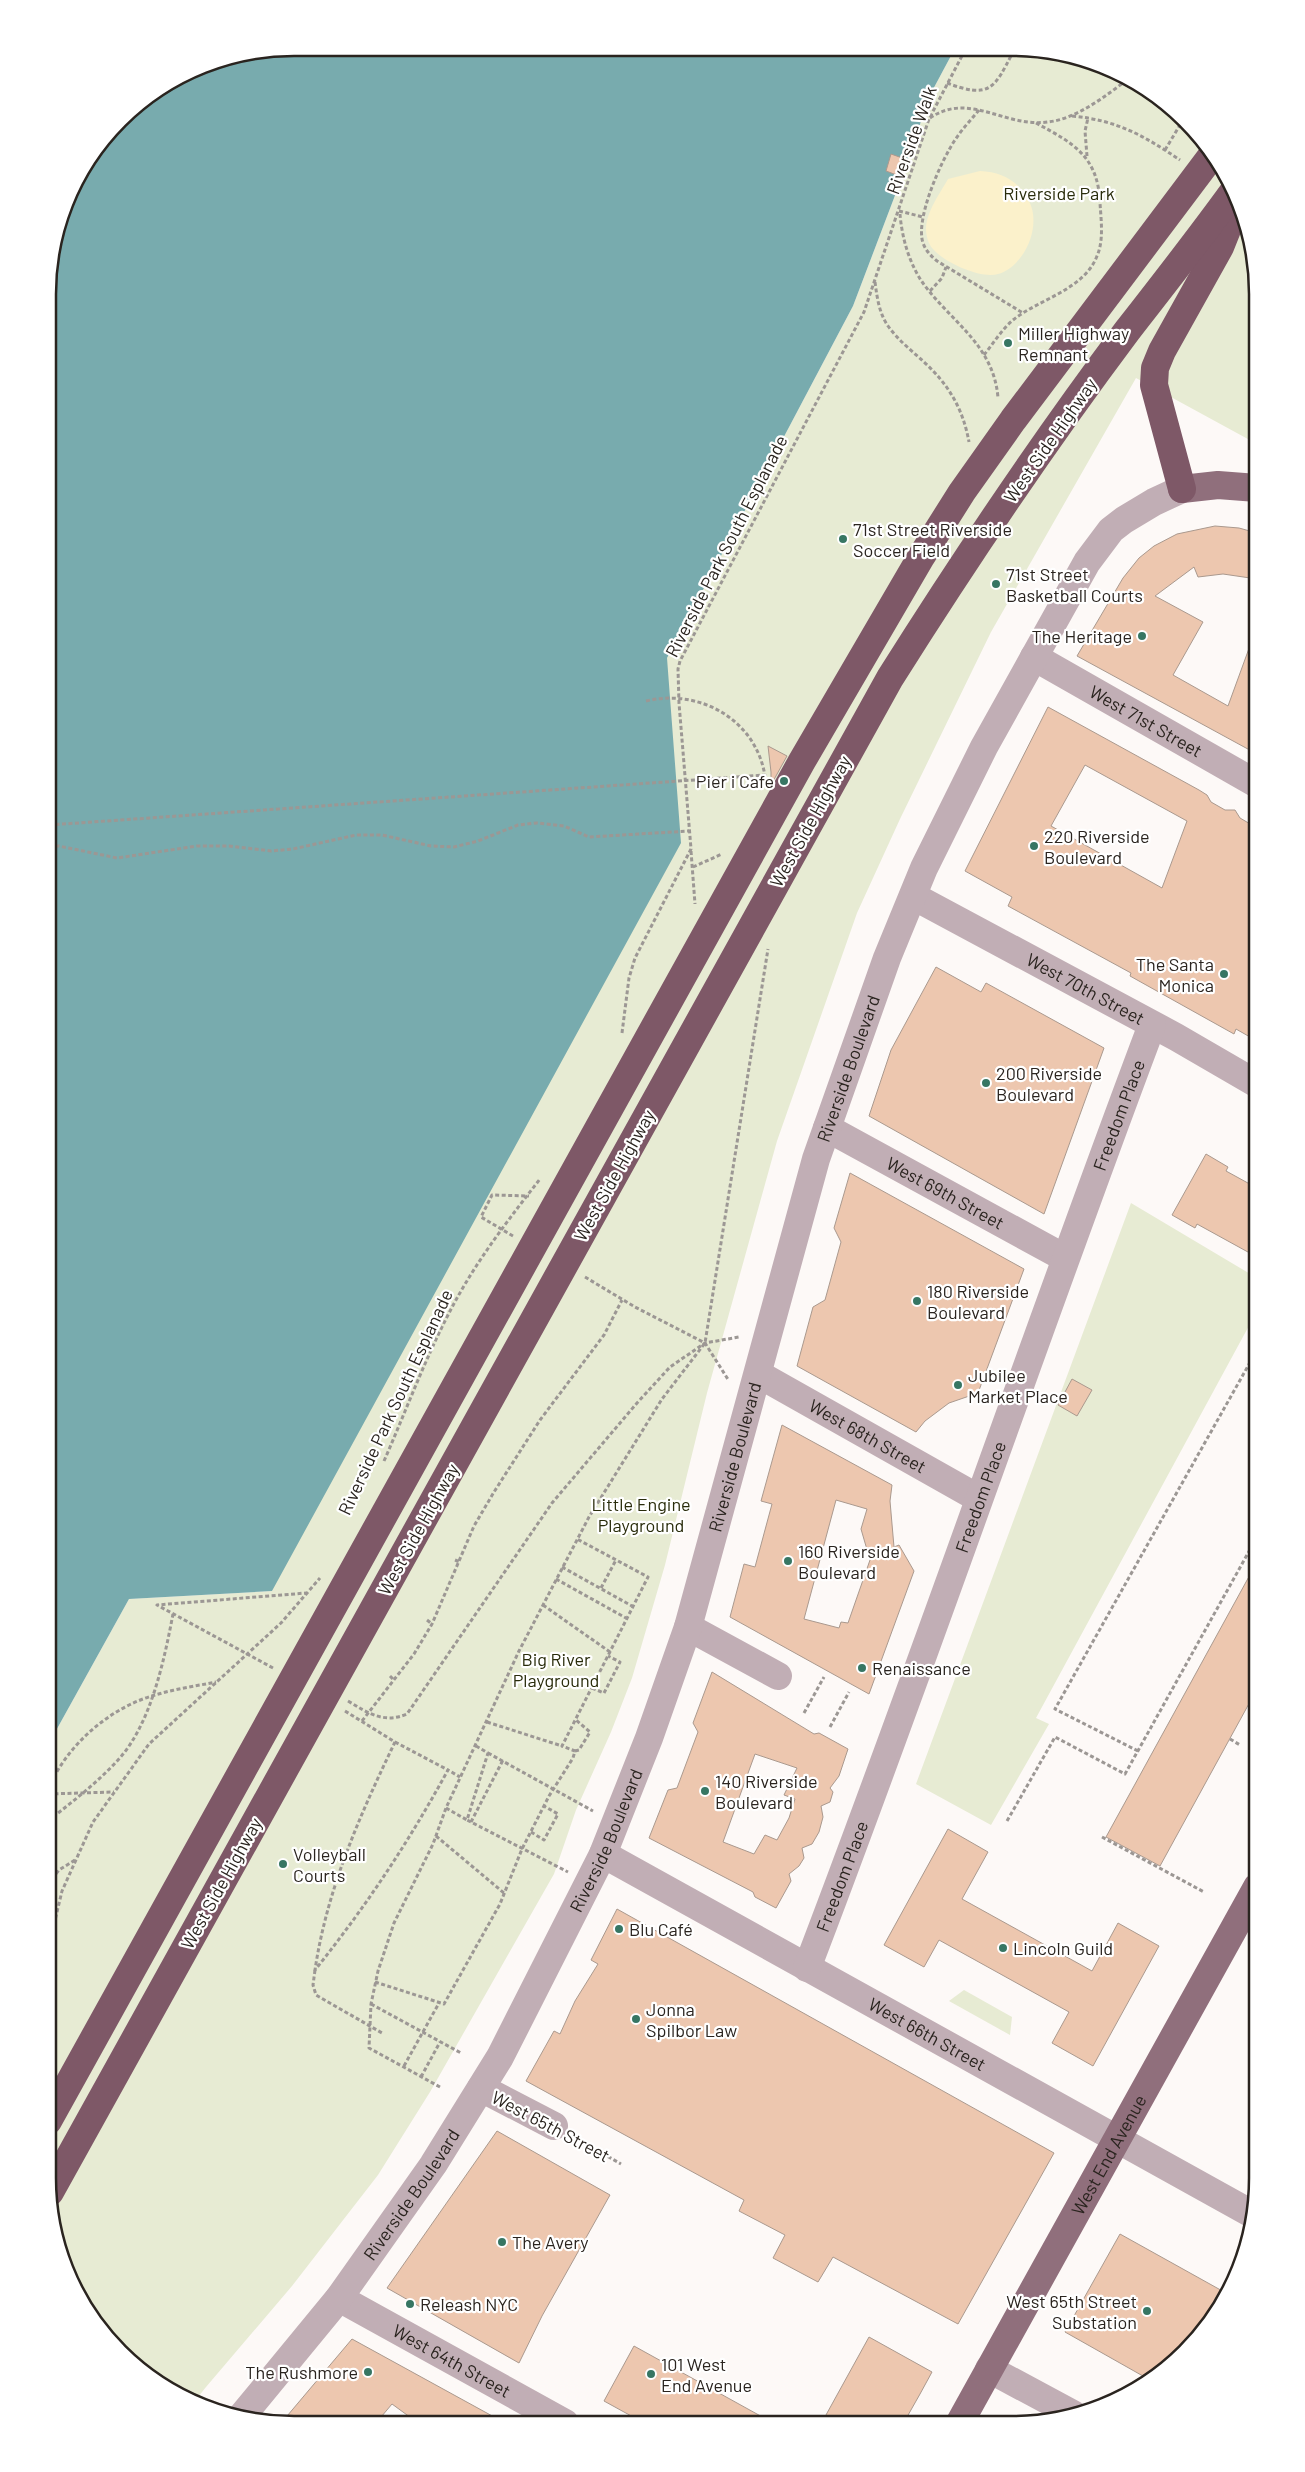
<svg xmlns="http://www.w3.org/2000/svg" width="1305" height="2472" font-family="Barlow,sans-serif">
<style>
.green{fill:#e7ebd3}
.sand{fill:#fbf1cb}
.water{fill:#78abae}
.building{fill:#edc7af;stroke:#aa998e;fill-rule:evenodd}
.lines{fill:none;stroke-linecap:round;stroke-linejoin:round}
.path{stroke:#9c9794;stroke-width:3;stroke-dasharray:4 2.5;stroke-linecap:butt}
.minor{stroke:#c1aeb5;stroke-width:28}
.major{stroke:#906f7c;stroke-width:28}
.highway{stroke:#7e5867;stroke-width:28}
.poi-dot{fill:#377663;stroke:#fff;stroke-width:2}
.labels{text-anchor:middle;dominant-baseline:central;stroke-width:4.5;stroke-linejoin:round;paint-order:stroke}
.street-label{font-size:18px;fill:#2a241f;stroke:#fff}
.park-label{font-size:18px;fill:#292c0b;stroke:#fff}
.poi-label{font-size:18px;fill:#2a241f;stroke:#fff;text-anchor:start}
.rim{fill:none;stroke:#2a241f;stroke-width:2.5}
</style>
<rect width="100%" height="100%" fill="#fdf9f7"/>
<!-- green -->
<g class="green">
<polygon points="953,52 1058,52 1119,73 1173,109 1216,157 1244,216 1257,295 1257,444 1136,378 991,632 900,819 857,913 777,1141 707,1393 665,1565 632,1678 611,1732 576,1810 554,1874 430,2092 378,2175 292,2286 206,2387 194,2402 186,2399 132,2363 89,2314 61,2256 48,2177 48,1745 129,1599 272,1591 586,842 667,658 853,306 902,177 930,95"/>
<polygon points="1131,1203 1257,1278 1257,1311 1036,1718 1049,1724 991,1825 916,1784"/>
<polygon points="964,1990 1012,2017 1010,2035 949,2001"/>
</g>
<!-- sand -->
<path class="sand" d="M980,171C1003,172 1018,181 1029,201C1042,226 1025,266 998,274C981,279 945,263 933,249C928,244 926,235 926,228C927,211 940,193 948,179Z"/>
<!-- water -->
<polygon class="water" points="295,48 953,52 930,95 902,177 853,306 667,658 681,843 272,1591 129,1599 48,1745 50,263 73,185 132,109 200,66"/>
<!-- building -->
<g class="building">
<polygon points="891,154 908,160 902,177 886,171"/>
<polygon points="1215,526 1239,528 1257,533 1257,579 1223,574 1198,577 1194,567 1155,596 1203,622 1173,675 1228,706 1255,632 1257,632 1257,754 1077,656 1123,578 1139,558 1154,546 1177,534"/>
<path d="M1048,707L1199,790L1207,795L1211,802L1225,810H1235L1240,818L1257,828V1041L1236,1029L1234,1034L1130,976L1131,973L1008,906L1012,897L965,871ZM1085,765L1187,821L1162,888L1051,826Z"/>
<polygon points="768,746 787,756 771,785 771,772"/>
<polygon points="936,967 981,992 986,983 1104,1048 1044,1214 869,1116 891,1050"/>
<polygon points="1206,1154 1228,1167 1226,1171 1257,1188 1257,1257 1197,1224 1195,1228 1172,1215"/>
<polygon points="850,1173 1024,1269 978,1393 949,1403 925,1421 916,1432 797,1366 813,1307 825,1300 841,1242 834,1228"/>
<polygon points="1072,1379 1092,1390 1077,1416 1058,1405"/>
<path d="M782,1425L892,1485L890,1501L894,1547L899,1545L914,1571L869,1694L730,1617L744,1564L755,1567L772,1504L761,1501ZM836,1500L867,1509L861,1529L870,1560L848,1623L841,1622L839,1628L804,1619Z"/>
<polygon points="1257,1562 1257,1689 1160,1866 1106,1837"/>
<path d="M712,1672L814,1734L819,1733L848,1749L839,1776L830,1788L833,1792L830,1802L821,1806L823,1817L819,1832L812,1844L802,1848L804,1858L799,1866L789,1874L791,1881L776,1908L755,1897L753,1892L649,1838L668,1790L677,1788L698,1732L693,1723ZM755,1754L797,1768L784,1795L795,1799L789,1818L777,1840L765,1835L754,1854L723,1842Z"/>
<polygon points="948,1829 988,1852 962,1899 1092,1971 1118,1923 1159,1946 1093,2066 1052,2043 1069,2012 939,1940 924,1967 884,1945"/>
<polygon points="617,1909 1054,2153 958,2324 833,2257 818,2282 773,2258 785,2235 739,2211 744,2200 526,2081 554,2031 560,2034 575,2001 598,1964 591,1960"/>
<polygon points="497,2131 610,2195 542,2316 519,2363 387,2288"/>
<polygon points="1120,2234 1226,2293 1206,2328 1150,2380 1065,2332"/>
<polygon points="869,2337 932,2372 920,2394 903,2424 821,2424"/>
<polygon points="352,2339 505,2423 418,2423 392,2404 376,2423 282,2422"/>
<polygon points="634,2346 775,2424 644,2423 604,2401"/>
</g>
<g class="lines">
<!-- path -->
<g class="path">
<path d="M947,83C990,99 994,89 1013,52"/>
<path d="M979,110C971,120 962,129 955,140C941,161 915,219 923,243C926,251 931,256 937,261L1023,313"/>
<path d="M1072,116C1116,120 1143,135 1180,160"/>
<path d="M930,118C969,91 1005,128 1048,122C1076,119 1106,96 1128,79"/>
<polyline points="1165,150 1183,120"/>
<polyline points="1087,156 1085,131 1088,118"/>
<polyline points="899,211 923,217"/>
<path d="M900,214C902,239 910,266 925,286C953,323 994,346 998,398"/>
<path d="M875,282C877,297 879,313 888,326C898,340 912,351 924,362C949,385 963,409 969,442"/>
<polyline points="930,291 942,278 946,267"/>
<path d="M984,355C993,344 1002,329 1013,320C1039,299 1084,290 1097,256C1104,240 1101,220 1100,203C1098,156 1073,143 1036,123"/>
<path d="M646,701C700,688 756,720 765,776"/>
<polyline points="49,825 765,775"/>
<polyline points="49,847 59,846 117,858 197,846 229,846 271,851 293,849 356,835 382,835 431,846 454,847 478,841 518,825 537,823 564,826 589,837 689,831"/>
<polyline points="691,851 695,904"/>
<polyline points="693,867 722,854"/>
<polyline points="622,1033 629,978 635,958 691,849 679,703 678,669 680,661 864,312 929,119 964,52"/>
<polyline points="513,1236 481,1217 492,1195 529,1196"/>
<polyline points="585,1277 635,1307 705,1343 729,1381"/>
<path d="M384,1461C409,1404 430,1345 461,1291C484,1251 512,1215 540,1179"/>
<polyline points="455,1560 460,1562"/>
<polyline points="562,1567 632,1606"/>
<polyline points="556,1579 626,1618"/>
<polyline points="601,1588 616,1560"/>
<polyline points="543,1605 610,1652"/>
<polyline points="427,1620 432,1624"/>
<polyline points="273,1668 157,1605 306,1593"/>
<polyline points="390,1676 394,1680"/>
<polyline points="592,1688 604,1693 620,1662 608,1656"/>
<path d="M348,1701C368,1713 384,1724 407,1714L552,1503L637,1403L670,1367L705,1343L739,1337"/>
<path d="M345,1711L395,1742C360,1815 327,1889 315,1970C367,1905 408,1843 448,1770L460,1777"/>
<polyline points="804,1713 824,1677"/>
<polyline points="362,1721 414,1654 432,1624 474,1526 494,1492 540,1420 604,1335 622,1300"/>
<polyline points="487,1722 562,1746"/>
<polyline points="830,1727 849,1692"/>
<polyline points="1230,1739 1240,1745"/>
<polyline points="395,1742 448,1770"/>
<polyline points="476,1746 488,1753 467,1820 568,1872"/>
<polyline points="575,1751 579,1750 590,1732 576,1720"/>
<polyline points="1138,1751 1055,1709 1257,1350"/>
<polyline points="488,1753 593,1811"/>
<polyline points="1254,1762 1257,1764"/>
<path d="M48,1789C67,1745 109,1708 155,1695C175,1689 196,1686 216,1682"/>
<polyline points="48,1794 114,1792"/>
<polyline points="446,1808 467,1820"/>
<path d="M48,1821C72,1802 97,1783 118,1760C151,1724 164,1661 173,1614"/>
<polyline points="1007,1821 1055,1737 1125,1774 1257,1537"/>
<polyline points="471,1822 503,1760"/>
<polyline points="531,1832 544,1840 558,1814 544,1806"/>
<polyline points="436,1836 504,1893"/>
<polyline points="1102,1837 1204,1892"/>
<polyline points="48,1884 59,1870 75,1860"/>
<polyline points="48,1950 62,1891 93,1822 149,1744 281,1623 320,1578"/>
<polyline points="315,1970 313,1985 316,1995 382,2033"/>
<polyline points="375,1982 444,2004 500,1904 522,1849 549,1796 573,1758 575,1751 562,1746 648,1577 577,1539"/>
<polyline points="1249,1984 1257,1989"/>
<polyline points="371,2004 461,2053"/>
<polyline points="404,2066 439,2003"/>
<polyline points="421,2077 440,2042"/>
<polyline points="440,2087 369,2048 371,2004 378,1971 394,1923 433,1844 446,1808 519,1651 589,1517 662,1399 705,1343 768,949"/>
<polyline points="574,2137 621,2164"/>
</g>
<!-- minor -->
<g class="minor">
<path id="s1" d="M1034,657L1257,784"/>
<path id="s2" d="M913,896L1176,1037L1257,1084"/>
<path id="s3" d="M827,1128L1065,1258"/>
<path id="s4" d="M758,1374L978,1498"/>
<polyline points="688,1627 778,1676"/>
<path id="s5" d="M603,1854L1252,2214"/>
<path id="s6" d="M807,1968C927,1655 1034,1338 1152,1025"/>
<polyline points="481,2088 554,2126"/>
<path id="s7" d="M339,2298L565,2423"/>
<polyline points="989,2369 1073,2414"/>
<path id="s8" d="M242,2416L339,2298L433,2165L500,2057L603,1854L649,1738L688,1627L816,1159L887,958L924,868L984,747L1087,562L1111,530L1124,520L1154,502L1182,489"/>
</g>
<!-- major -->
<g class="major">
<polyline points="1182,489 1218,485 1257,488"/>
<path id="s9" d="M959,2424L1257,1887"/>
</g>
<!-- highway -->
<g class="highway">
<polyline points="1182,489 1154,385 1155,368 1162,351 1220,247 1238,202"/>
<polyline points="48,2121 802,761 921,557 962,492 1013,420 1213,154"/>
<path d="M50,2192L890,678C965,559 1043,443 1127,331C1163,285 1199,239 1233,192"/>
</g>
</g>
<!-- markers -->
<g class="poi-dot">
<circle cx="1008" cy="343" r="5"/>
<circle cx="843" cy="539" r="5"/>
<circle cx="996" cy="584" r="5"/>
<circle cx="1142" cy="636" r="5"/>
<circle cx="784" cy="781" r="5"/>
<circle cx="1034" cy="846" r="5"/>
<circle cx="1224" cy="974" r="5"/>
<circle cx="986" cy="1083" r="5"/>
<circle cx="917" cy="1301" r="5"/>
<circle cx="958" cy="1385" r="5"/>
<circle cx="788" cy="1561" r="5"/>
<circle cx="862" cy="1668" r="5"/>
<circle cx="705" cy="1791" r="5"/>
<circle cx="283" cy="1864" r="5"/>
<circle cx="619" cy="1929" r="5"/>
<circle cx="1003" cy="1948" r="5"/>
<circle cx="636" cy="2019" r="5"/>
<circle cx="502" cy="2242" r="5"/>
<circle cx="410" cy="2304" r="5"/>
<circle cx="1147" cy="2311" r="5"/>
<circle cx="368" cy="2372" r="5"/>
<circle cx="651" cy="2374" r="5"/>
</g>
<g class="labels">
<!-- street labels -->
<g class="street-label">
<text transform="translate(911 140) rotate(-70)">Riverside Walk</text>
<text transform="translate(1050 440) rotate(-55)">West Side Highway</text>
<text transform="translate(726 546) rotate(-63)">Riverside Park South Esplanade</text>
<text stroke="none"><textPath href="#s1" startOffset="129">West 71st Street</textPath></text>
<text transform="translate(810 821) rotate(-61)">West Side Highway</text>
<text stroke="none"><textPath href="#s2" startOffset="196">West 70th Street</textPath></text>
<text stroke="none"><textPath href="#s8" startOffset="1494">Riverside Boulevard</textPath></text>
<text stroke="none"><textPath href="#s6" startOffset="908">Freedom Place</textPath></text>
<text transform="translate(614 1175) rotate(-61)">West Side Highway</text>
<text stroke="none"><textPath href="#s3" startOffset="135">West 69th Street</textPath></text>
<text transform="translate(395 1402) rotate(-65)">Riverside Park South Esplanade</text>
<text stroke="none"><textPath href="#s4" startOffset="126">West 68th Street</textPath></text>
<text stroke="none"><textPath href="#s8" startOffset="1089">Riverside Boulevard</textPath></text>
<text stroke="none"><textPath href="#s6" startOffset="502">Freedom Place</textPath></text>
<text transform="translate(418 1529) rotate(-61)">West Side Highway</text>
<text stroke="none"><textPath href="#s8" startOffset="684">Riverside Boulevard</textPath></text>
<text stroke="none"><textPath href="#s6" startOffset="98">Freedom Place</textPath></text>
<text transform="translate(221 1883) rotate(-61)">West Side Highway</text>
<text stroke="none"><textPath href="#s5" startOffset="371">West 66th Street</textPath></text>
<text transform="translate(551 2126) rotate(28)">West 65th Street</text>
<text stroke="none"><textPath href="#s9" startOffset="308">West End Avenue</textPath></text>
<text stroke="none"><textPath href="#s8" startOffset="279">Riverside Boulevard</textPath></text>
<text stroke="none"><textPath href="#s7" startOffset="129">West 64th Street</textPath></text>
</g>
<!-- park labels -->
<g class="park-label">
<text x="1059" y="193">Riverside Park</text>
<text x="641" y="1504">Little Engine<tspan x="641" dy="21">Playground</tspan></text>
<text x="556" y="1659">Big River<tspan x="556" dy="21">Playground</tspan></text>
</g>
<!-- poi labels -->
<g class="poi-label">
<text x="1018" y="333">Miller Highway<tspan x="1018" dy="21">Remnant</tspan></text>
<text x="853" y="529">71st Street Riverside<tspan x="853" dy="21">Soccer Field</tspan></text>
<text x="1006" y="574">71st Street<tspan x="1006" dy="21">Basketball Courts</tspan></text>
<text x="1132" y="636" text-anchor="end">The Heritage</text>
<text x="774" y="781" text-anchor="end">Pier i Cafe</text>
<text x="1044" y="836">220 Riverside<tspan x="1044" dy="21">Boulevard</tspan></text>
<text x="1214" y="964" text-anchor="end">The Santa<tspan x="1214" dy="21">Monica</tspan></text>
<text x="996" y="1073">200 Riverside<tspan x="996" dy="21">Boulevard</tspan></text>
<text x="927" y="1291">180 Riverside<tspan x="927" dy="21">Boulevard</tspan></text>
<text x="968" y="1375">Jubilee<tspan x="968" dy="21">Market Place</tspan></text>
<text x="798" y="1551">160 Riverside<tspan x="798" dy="21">Boulevard</tspan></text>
<text x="872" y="1668">Renaissance</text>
<text x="715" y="1781">140 Riverside<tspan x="715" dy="21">Boulevard</tspan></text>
<text x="293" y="1854">Volleyball<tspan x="293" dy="21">Courts</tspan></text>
<text x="629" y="1929">Blu Café</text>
<text x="1013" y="1948">Lincoln Guild</text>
<text x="646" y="2009">Jonna<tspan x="646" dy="21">Spilbor Law</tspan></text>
<text x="512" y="2242">The Avery</text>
<text x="1137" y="2301" text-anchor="end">West 65th Street<tspan x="1137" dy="21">Substation</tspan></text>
<text x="420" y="2304">Releash NYC</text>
<text x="661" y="2364">101 West<tspan x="661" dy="21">End Avenue</tspan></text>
<text x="358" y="2372" text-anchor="end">The Rushmore</text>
</g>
</g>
<!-- crop -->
<path d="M0 0H1305V2472H0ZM294 56H1011A238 238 0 0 1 1249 294V2178A238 238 0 0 1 1011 2416H294A238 238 0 0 1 56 2178V294A238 238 0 0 1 294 56Z" fill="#fff" fill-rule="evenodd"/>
<path class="rim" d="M294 56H1011A238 238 0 0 1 1249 294V2178A238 238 0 0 1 1011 2416H294A238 238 0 0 1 56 2178V294A238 238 0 0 1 294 56Z"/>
</svg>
